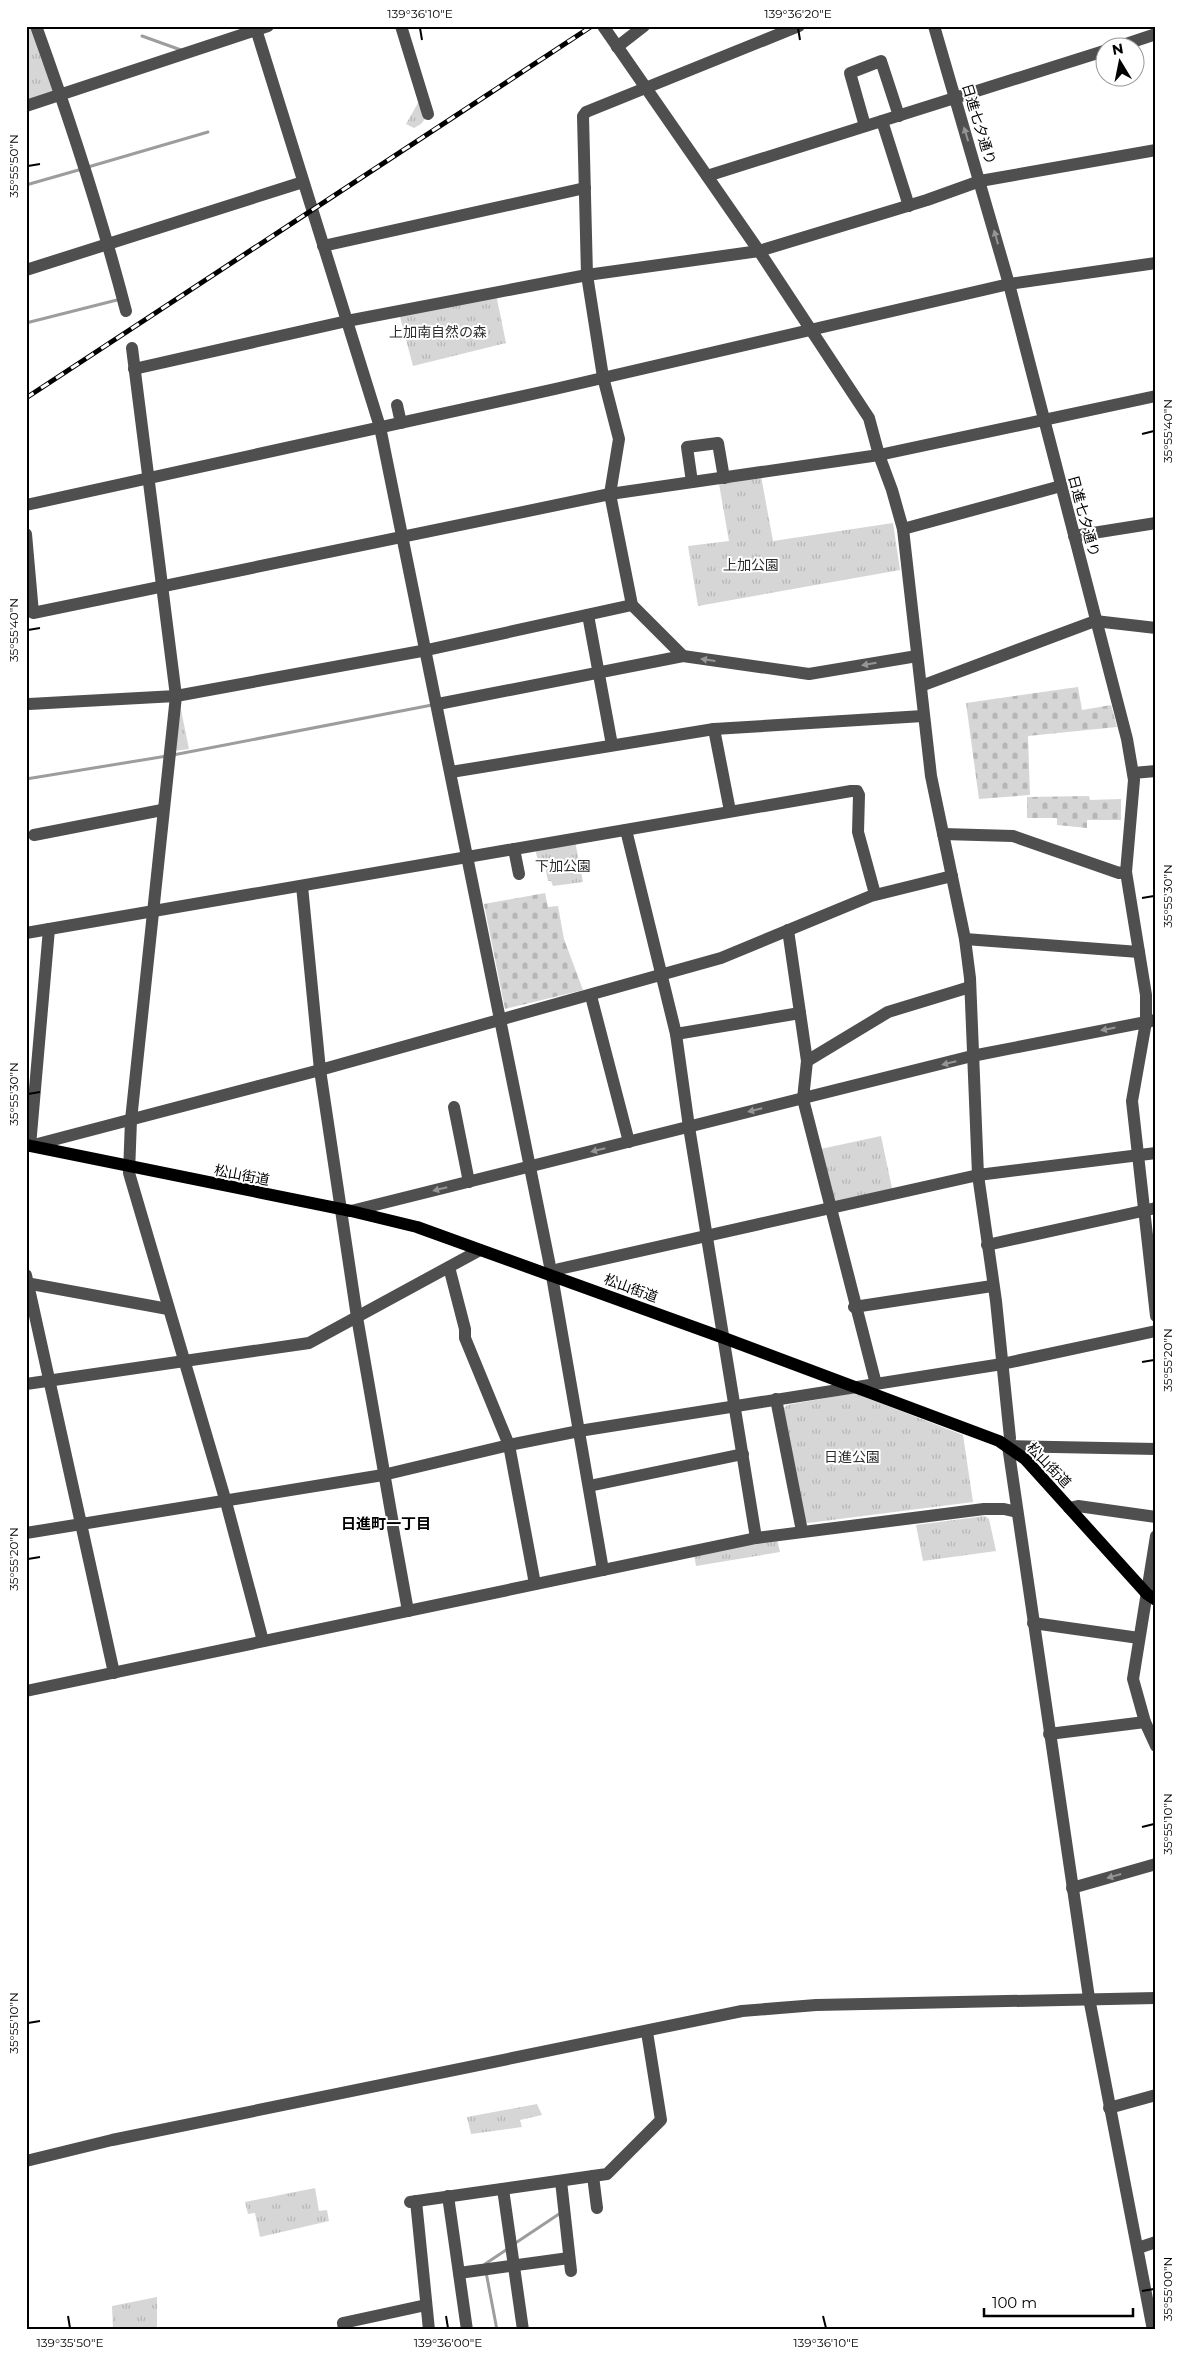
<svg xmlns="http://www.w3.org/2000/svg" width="1182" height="2356" font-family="Montserrat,'Noto Sans JP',sans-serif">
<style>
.cemetery{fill:url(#cemetery-stones)}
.park{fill:url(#park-tufts)}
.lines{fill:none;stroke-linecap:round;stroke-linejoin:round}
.stream{stroke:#9d9d9d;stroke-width:3}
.minor{stroke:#4f4f4f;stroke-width:12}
.major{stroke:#000;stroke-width:12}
.rail-casing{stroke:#000;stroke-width:5}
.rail{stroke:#fff;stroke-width:3;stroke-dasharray:9;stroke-linecap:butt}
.oneway{fill:#959595}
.ticks{fill:none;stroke:#000;stroke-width:2}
.labels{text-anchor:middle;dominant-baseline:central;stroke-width:4;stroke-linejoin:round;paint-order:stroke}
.street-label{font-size:14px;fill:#000;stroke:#fff}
.park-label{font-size:14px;fill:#2d2d2d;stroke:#fff}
.neighbourhood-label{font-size:15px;font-weight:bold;fill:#000;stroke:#fff}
.neatline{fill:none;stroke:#000;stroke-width:2}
.ticks-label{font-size:12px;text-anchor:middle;fill:#000}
</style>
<defs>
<pattern id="cemetery-stones" width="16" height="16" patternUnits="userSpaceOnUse" patternTransform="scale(1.25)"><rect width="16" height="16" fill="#d6d6d6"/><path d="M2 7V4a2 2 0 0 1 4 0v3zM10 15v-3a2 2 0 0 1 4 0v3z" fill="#b6b6b6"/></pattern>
<pattern id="park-tufts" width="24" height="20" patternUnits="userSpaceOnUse" patternTransform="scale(1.25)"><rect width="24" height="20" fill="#d6d6d6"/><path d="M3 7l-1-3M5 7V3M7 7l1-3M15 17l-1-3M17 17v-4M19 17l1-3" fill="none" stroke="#b6b6b6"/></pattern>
</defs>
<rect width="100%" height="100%" fill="#fff"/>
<!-- cemetery -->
<g class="cemetery">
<polygon points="1078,687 1082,710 1111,705 1117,727 1028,736 1030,795 979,799 966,703"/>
<polygon points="1089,796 1090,800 1121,799 1121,820 1087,820 1087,828 1057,825 1057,818 1027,818 1027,797"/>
<polygon points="545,893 548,907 558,906 564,939 583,990 505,1009 484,904"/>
</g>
<!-- park -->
<g class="park">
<polygon points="26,26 33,26 58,94 26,103"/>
<polygon points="422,96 428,115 421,124 414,128 406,124"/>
<polygon points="496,294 506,343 413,366 399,313"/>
<polygon points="761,476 773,541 893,523 900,570 698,606 688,546 729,541 719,484"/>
<polygon points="180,705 189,749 173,751"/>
<polygon points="575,841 583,882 553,886 551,881 548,881 545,866 539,866 535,848"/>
<polygon points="881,1136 893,1193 830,1207 816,1150"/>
<polygon points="854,1393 963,1435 973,1502 808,1523 804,1521 782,1410 787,1405"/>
<polygon points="985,1516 989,1519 996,1551 923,1561 916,1525"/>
<polygon points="777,1539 780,1552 696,1566 694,1554"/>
<polygon points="537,2104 542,2115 520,2120 522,2127 471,2134 467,2117"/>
<polygon points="315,2188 319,2211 327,2210 329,2221 260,2237 255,2213 248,2214 245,2202"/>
<polygon points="157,2297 157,2328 113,2330 112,2306"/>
</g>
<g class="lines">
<!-- stream -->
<g class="stream">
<polyline points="142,36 181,50"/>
<polyline points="88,167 208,132"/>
<polyline points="26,185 82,169"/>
<polyline points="26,323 117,300"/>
<polyline points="173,755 432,705"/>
<polyline points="26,779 167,756"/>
<polyline points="514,2244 559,2214"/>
<polyline points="485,2266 485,2264 509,2248"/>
<polyline points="486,2272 497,2330"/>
</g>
<!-- minor -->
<g class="minor">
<path d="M36,26C70,120 101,215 126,311"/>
<polyline points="255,26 380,427 552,1276 603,1570"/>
<polyline points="401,26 428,114"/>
<polyline points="603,26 759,251 869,418 879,455 892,490 903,529 931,776 965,939 970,978 978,1175 996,1301 1010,1438 1008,1446 1089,1998 1153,2330"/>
<polyline points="934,26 1009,284 1127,739 1134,780 1126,872 1146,995 1146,1022 1132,1101 1156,1316"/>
<polyline points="617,47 644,26"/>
<polyline points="1114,48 1156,34"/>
<polyline points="26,106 268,26"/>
<polyline points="882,121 909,206"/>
<polyline points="865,126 850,73 881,61 899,116"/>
<polyline points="707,176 1104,51"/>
<polyline points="323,246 585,188"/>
<polyline points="26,270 303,182"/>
<polyline points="132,348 176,696 131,1120 129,1173 226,1502 263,1641"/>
<polyline points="134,369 347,321 587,275 759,251 927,200 980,181 1156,150"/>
<polyline points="397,405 401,423"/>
<polyline points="692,482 687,447 718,443 724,478"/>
<polyline points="26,505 555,389 1009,284 1156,263"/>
<polyline points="903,529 1061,486"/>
<polyline points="26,534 33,613 610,494 879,455 1156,396"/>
<polyline points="1074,536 1156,523"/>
<polyline points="588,615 612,745"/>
<polyline points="683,656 632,605 610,494 619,439 603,377 587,275 583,116 586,112 799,26"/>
<polyline points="921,686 1095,621 1156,628"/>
<polyline points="29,704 176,696 427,650 632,605"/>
<polyline points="438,704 683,656 809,674 917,656"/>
<polyline points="714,729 730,811"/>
<polyline points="451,772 714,729 923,716"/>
<polyline points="1133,773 1156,771"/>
<polyline points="626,830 676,1034 689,1127 756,1538"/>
<polyline points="943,834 1013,836 1119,873 1126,872"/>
<polyline points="34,835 162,810"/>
<polyline points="514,849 519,874"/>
<polyline points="302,886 320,1070 357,1317 393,1524"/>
<polyline points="49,929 30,1146 320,1070 721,958 871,896 952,876"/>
<polyline points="788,930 807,1061 803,1099 876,1384"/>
<polyline points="26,933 851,791 857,791 859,795 858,832 875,894"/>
<polyline points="965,939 1139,952"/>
<polyline points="591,996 629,1142"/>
<polyline points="676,1034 800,1013"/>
<polyline points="807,1061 888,1012 970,987"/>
<polyline points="454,1107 469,1182"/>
<polyline points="351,1211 972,1056 1156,1020"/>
<polyline points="987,1245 1156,1208"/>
<polyline points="449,1267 465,1329 465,1338 509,1445 535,1584"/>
<polyline points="26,1275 114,1673"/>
<polyline points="552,1276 559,1269 978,1175 1156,1153"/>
<polyline points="26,1283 168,1309"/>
<polyline points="854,1307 992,1286"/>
<polyline points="26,1384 309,1343 480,1250"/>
<polyline points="776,1399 802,1531"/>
<polyline points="1008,1446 1156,1449"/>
<polyline points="589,1486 743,1454"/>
<polyline points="1069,1508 1078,1506 1156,1517"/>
<polyline points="393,1528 408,1611"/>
<polyline points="26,1533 383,1475 509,1445 579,1431 1002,1364 1156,1331"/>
<polyline points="1156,1536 1133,1679 1145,1722 1156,1746"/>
<polyline points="1033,1623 1139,1638"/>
<polyline points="26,1691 756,1538 984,1509 1004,1509 1017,1512"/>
<polyline points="1049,1734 1145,1722"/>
<polyline points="1072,1888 1156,1864"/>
<polyline points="1109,2108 1156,2095"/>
<polyline points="26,2161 112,2140 742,2011 816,2005 1156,1998"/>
<polyline points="593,2176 597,2208"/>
<polyline points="561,2181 571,2271"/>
<polyline points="503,2189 523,2330"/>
<polyline points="448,2196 467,2330"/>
<polyline points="416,2201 429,2330"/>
<polyline points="410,2202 607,2174 661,2120 647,2032"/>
<polyline points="1138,2248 1156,2242"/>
<polyline points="459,2273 569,2258"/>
<polyline points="344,2330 343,2323 426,2305"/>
</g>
<!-- major -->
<polyline class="major" points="26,1145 351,1211 417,1227 724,1338 999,1441 1025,1459 1147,1594 1156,1600"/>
<defs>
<polyline id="rail" points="26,398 592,26"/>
</defs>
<!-- rail casing -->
<use href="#rail" class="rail-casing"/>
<!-- rail -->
<use href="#rail" class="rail"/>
</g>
<!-- one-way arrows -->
<defs><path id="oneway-solid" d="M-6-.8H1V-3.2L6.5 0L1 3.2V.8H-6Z" transform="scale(1.25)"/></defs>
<g class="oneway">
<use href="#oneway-solid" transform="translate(966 134) rotate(-107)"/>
<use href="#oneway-solid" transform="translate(996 237) rotate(-106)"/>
<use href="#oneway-solid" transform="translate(708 660) rotate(-172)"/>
<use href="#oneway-solid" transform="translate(869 664) rotate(170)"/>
<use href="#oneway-solid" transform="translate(1108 1029) rotate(169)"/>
<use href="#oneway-solid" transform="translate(949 1063) rotate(166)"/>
<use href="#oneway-solid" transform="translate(755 1110) rotate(166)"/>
<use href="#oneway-solid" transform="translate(598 1150) rotate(166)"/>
<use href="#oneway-solid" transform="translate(440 1189) rotate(166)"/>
<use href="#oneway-solid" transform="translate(1114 1876) rotate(164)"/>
</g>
<!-- ticks -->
<path class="ticks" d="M420,28L422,40M798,28L800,40M28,166L40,164M1142,434L1154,431M28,630L40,628M1142,898L1154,896M28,1094L40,1092M1142,1362L1154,1360M28,1559L40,1557M1142,1827L1154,1824M28,2023L40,2021M1142,2291L1154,2289M68,2316L70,2328M446,2316L448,2328M823,2316L826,2328"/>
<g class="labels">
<!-- street labels -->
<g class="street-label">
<text transform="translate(979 124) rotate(73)">日進七夕通り</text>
<text transform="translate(1084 516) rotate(75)">日進七夕通り</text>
<text transform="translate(242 1175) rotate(11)">松山街道</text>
<text transform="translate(631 1288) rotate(20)">松山街道</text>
<text transform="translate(1049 1465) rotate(46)">松山街道</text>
</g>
<!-- park labels -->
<g class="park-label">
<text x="438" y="332">上加南自然の森</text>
<text x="751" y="565">上加公園</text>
<text x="563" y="866">下加公園</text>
<text x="852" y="1457">日進公園</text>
</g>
<!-- neighbourhood labels -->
<g class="neighbourhood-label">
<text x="386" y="1523">日進町一丁目</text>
</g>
</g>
<!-- border -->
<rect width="1182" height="2356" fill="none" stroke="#ffffff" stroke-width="55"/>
<!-- north arrow -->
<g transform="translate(1120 62) rotate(350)"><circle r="24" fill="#ffffff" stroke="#999999"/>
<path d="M0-4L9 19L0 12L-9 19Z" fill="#000000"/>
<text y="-8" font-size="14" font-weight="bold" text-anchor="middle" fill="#000000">N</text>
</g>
<!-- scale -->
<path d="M984 2308v8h149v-8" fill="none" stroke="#000000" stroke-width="2.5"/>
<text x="992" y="2308" font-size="15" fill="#000000" stroke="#ffffff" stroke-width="4" paint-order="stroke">100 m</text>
<rect x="28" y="28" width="1126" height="2300" class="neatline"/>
<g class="ticks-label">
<text x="420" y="18">139°36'10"E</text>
<text x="798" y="18">139°36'20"E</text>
<text transform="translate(14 166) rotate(-90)" y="4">35°55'50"N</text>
<text transform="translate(1168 431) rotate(-90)" y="4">35°55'40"N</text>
<text transform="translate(14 630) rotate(-90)" y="4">35°55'40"N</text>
<text transform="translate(1168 896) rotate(-90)" y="4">35°55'30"N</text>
<text transform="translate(14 1094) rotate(-90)" y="4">35°55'30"N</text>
<text transform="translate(1168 1360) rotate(-90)" y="4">35°55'20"N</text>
<text transform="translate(14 1559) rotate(-90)" y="4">35°55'20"N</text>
<text transform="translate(1168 1824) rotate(-90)" y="4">35°55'10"N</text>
<text transform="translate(14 2023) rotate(-90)" y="4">35°55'10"N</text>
<text transform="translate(1168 2289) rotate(-90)" y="4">35°55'00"N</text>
<text x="70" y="2347">139°35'50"E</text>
<text x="448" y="2347">139°36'00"E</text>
<text x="826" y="2347">139°36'10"E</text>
</g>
</svg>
